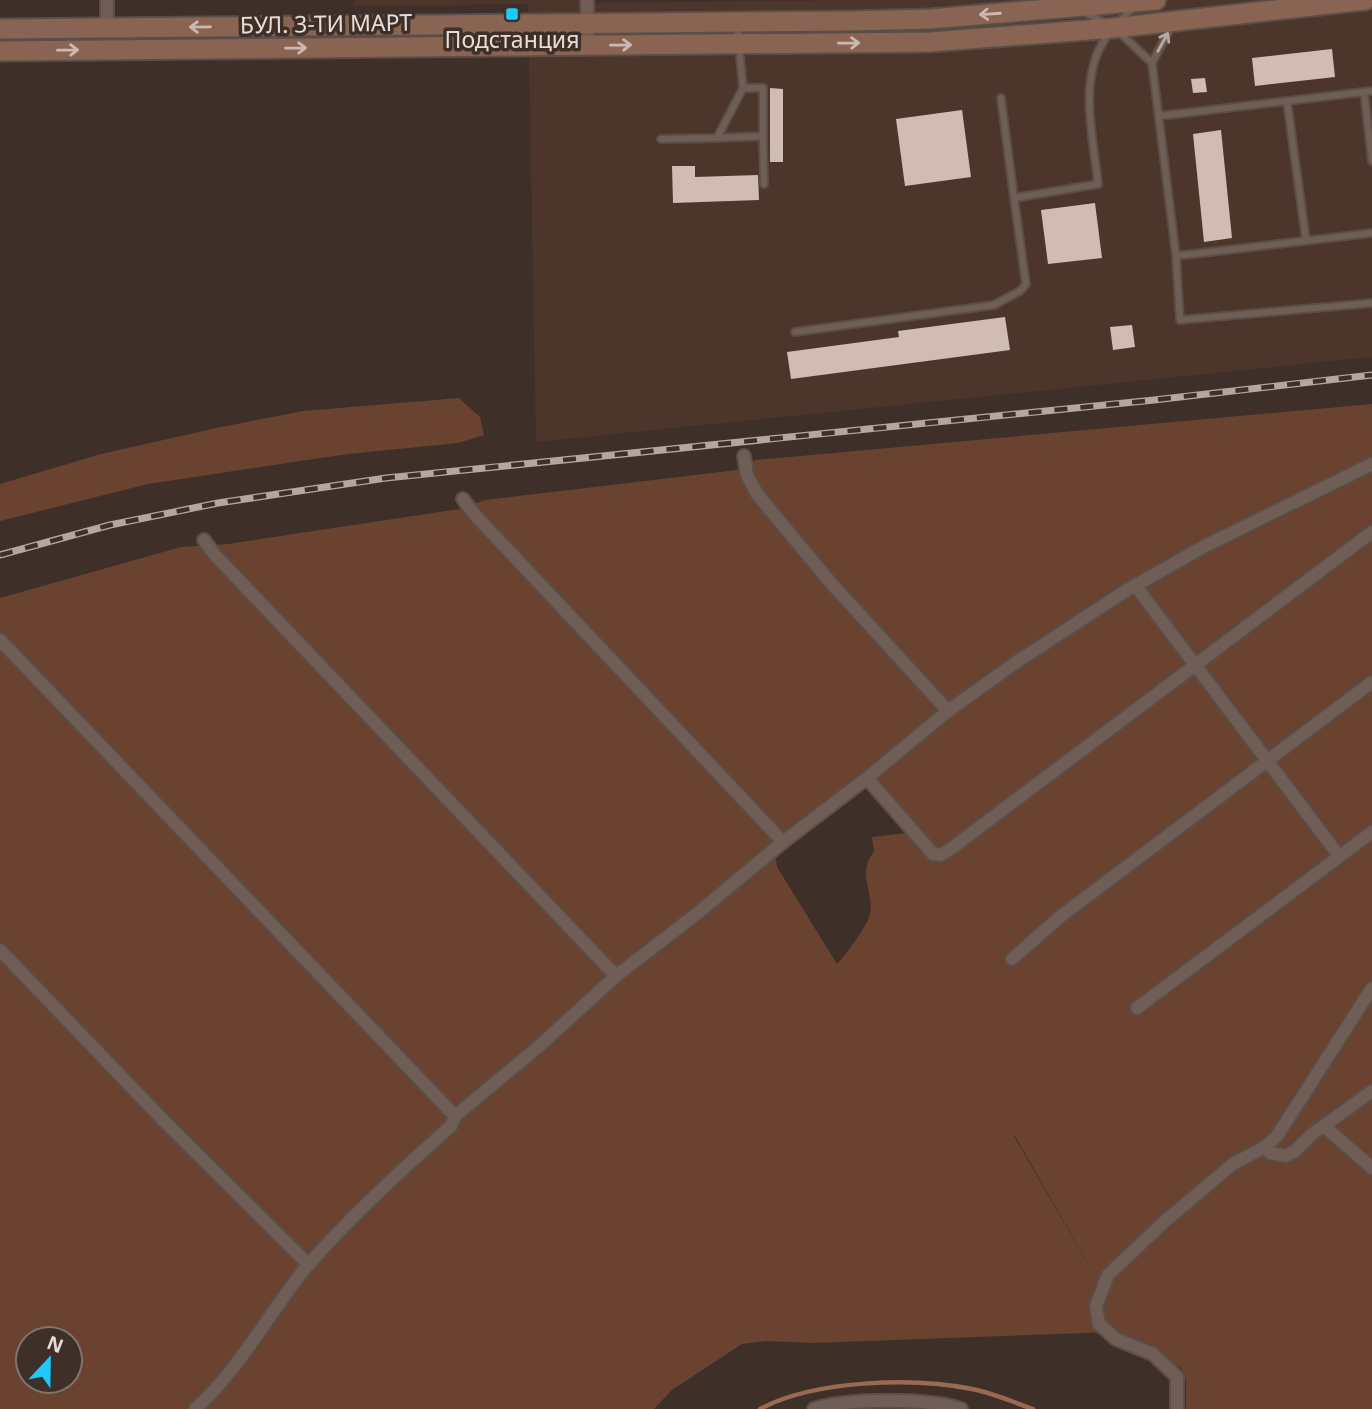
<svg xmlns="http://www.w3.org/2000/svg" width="1372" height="1409" font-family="'Noto Sans',sans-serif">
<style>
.built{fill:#4c362c}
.green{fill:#694230;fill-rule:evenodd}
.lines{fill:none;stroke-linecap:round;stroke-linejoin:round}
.stream{stroke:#986953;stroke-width:4.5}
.building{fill:#d0bcb3}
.lane-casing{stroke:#5b4e48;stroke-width:10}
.street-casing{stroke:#5b4e48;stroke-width:16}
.secondary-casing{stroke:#5b4e48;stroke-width:23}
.lane{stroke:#705e56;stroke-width:6}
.street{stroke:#705e56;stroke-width:12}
.secondary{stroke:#8a6452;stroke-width:19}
.rail-casing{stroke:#b3a7a2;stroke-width:7}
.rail{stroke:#3e2f28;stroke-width:4.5;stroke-dasharray:13;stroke-linecap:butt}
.oneway{stroke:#cbb8b0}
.oneway2{stroke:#b7aaa4}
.poi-dot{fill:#1ec9fd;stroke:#3e2f28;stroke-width:2.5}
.labels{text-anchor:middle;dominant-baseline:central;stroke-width:7;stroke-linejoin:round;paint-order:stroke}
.street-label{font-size:23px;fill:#e7dcd8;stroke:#3e2f28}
.poi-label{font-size:23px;fill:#e7dcd8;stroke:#3e2f28}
</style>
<rect width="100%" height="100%" fill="#3e2f28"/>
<!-- built -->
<polygon class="built" points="354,0 581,0 581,3 870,0 1372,0 1372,357 536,442 528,4 354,6"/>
<!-- green -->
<g class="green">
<polygon points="459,398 480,417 484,435 458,443 348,454 148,484 0,521 0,484 101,454 221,427 303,411"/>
<path d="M1372,404V1409H1186V1381L1181,1368L1114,1332L813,1343L766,1341L742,1344L672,1390L654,1409H202C237,1363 271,1315 309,1271C423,1138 564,1031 696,918L697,909L693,908L456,1109L447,1118L448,1121L376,1186L245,1345L187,1409H0V598L181,547L228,544L459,509L485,500L737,470L756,460ZM866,784L907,833L872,837L874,851C856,877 874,887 870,914C868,925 845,956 837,964L777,867L775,855ZM1015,1136L1107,1297L1014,1136ZM28,1339H70V1381H28Z"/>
</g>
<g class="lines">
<!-- stream -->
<path class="stream" d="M760,1409C814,1380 913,1377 972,1389C993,1393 1013,1402 1033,1409"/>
</g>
<!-- building -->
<g class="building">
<polygon points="1332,49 1335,77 1255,86 1252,58"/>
<polygon points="1205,78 1207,92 1193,93 1191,79"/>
<polygon points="770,88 783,89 783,162 770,162"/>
<polygon points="962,110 971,177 905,186 896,119"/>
<polygon points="1221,130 1232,238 1204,242 1193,134"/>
<polygon points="672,166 695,166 695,177 758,175 759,200 673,203"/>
<polygon points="1095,203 1102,258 1048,264 1041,210"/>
<polygon points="1005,317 1010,350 791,379 787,352 899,337 898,331"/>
<polygon points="1132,325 1135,347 1113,350 1110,327"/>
</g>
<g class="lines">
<defs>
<g id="lane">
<polyline points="1084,12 1105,23"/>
<polyline points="1117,24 1134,7"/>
<polyline points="1171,27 1152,63 1176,256 1372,233"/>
<polyline points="1120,33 1152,63"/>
<polyline points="1364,92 1372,161"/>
<polyline points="1001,98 1014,198"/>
<polyline points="1287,101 1306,240"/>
<polyline points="1159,116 1372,91"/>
<polyline points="763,136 764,184"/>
<polyline points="717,138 763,136 763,88 743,88"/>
<polyline points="661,139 717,138 743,88 737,24"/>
<polyline points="1176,256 1180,320 1372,303"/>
<path d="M795,332L994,305L1020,291L1026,284L1014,198L1098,184C1093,134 1076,74 1110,32"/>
</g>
<g id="street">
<polyline points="107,0 107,28"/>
<polyline points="587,0 588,45"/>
<polyline points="744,456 747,475 757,494 831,583 948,711"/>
<polyline points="463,499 475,515 783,842"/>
<polyline points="204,540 215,555 616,976"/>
<polyline points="1135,585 1339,856"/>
<polyline points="0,640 455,1116"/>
<polyline points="867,778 933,854 940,855 948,851 1372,532"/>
<polyline points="0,950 164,1121 309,1265"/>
<polyline points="1012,959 1061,916 1372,682"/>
<polyline points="1137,1008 1372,832"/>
<polyline points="1325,1127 1372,1168"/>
<polyline points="1266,1146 1277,1136 1372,988"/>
<path d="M195,1409C241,1368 269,1312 308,1265C352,1215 401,1170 451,1126L455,1116L537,1048L616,976L699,912L783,842L867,778L948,711L1018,661L1127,590L1205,546L1372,464"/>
<path d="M814,1409C849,1398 927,1398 961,1409"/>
<polyline points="1177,1409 1177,1377 1153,1354 1116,1339 1099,1324 1096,1306 1108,1275 1164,1222 1233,1164 1266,1146 1270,1153 1286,1156 1295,1151 1311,1135 1372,1091"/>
</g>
<g id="secondary">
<polyline points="0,29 850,21 930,19 1156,0"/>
<polyline points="0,51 930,42 1114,28 1365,0"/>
</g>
</defs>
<!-- lane casing -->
<use href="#lane" class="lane-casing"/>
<!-- street casing -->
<use href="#street" class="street-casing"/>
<!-- secondary casing -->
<use href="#secondary" class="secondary-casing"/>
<!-- lane -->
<use href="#lane" class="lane"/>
<!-- street -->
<use href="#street" class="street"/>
<!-- secondary -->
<use href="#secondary" class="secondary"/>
<defs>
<polyline id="rail" points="0,555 110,525 218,503 386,478 1154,400 1372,375"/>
</defs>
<!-- rail casing -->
<use href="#rail" class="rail-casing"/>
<!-- rail -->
<use href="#rail" class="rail"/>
</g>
<!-- one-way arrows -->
<defs><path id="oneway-shaft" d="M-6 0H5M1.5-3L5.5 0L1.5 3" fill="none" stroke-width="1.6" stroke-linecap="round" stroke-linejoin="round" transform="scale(1.75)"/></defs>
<g class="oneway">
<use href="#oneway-shaft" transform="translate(990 14) rotate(176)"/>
<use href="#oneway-shaft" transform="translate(200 27) rotate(179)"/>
<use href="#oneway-shaft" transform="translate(849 43) rotate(-1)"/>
<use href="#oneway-shaft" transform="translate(621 45) rotate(-1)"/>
<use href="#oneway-shaft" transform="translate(296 48) rotate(-1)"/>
<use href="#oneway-shaft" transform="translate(68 50) rotate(-1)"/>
</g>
<use class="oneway2" href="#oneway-shaft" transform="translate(1163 42) rotate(-61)"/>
<!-- markers -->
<rect class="poi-dot" x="505" y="7" width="14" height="14" rx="3.5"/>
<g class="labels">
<!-- street labels -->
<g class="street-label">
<text transform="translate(326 23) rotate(-1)">БУЛ. 3-ТИ МАРТ</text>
</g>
<!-- poi labels -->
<g class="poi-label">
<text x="512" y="39">Подстанция</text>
</g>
</g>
<!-- north arrow -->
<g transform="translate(49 1360) rotate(22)"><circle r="33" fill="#3e2f28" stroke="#82746e" stroke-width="2"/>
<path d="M0-5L12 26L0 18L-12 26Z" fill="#1ec9fd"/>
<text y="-10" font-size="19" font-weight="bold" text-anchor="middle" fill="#e7dcd8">N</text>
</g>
</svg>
